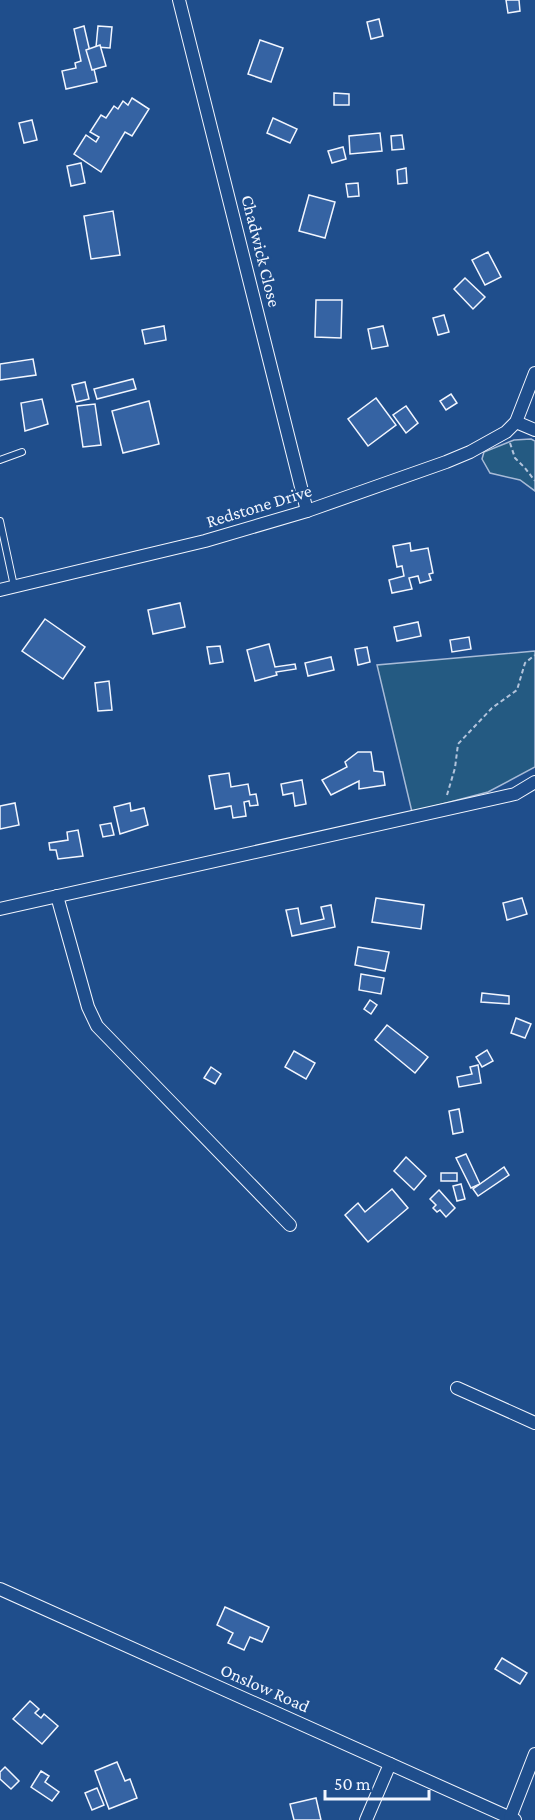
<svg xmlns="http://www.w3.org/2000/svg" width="535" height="1820" font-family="'Crimson Pro',serif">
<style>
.green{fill:#245a82;stroke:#a8bbd7;stroke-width:1.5}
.building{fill:#3563a3;stroke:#f2f6ff;stroke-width:1.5}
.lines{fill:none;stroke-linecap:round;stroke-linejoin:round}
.service-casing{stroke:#f2f6ff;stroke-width:8}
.minor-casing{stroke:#f2f6ff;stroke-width:14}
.path{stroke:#b3c4dc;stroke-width:2;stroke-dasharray:4.5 3;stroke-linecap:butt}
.service{stroke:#1f4e8c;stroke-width:6}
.minor{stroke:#1f4e8c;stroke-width:12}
.labels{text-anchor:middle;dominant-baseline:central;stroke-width:4.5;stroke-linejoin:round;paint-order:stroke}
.street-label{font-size:18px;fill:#f2f6ff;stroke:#1f4e8c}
</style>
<rect width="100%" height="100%" fill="#1f4e8c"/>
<!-- green -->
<g class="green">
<polygon points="531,439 535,441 535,491 520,480 490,473 482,459 484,452 514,440"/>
<polygon points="535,651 535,767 488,792 412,812 377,665"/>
</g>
<!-- building -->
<g class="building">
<polygon points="506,0 519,0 520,11 508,13"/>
<polygon points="379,19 383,36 371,39 367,22"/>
<polygon points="84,26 97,82 66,89 62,71 76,68 75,63 81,61 74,29"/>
<polygon points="98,26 112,27 110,48 96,47"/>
<polygon points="260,40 283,48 271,82 248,74"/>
<polygon points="100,45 106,66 92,70 86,50"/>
<polygon points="334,93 349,94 349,105 334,105"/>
<polygon points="132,98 149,109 132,136 125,132 101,172 74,154 86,135 96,142 99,137 90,132 101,115 106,118 114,106 118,109 123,101 128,105"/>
<polygon points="273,118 297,129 290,143 267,133"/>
<polygon points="32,120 37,140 24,143 19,123"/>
<polygon points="380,133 382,151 350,154 349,136"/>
<polygon points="402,135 404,149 392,150 391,136"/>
<polygon points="343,147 346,159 332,163 328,151"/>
<polygon points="81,163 85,183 71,186 67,166"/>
<polygon points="406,168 407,183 398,184 397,170"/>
<polygon points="358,183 359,196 348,197 346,184"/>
<polygon points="309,195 335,202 325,238 299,231"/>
<polygon points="113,211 120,255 91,259 84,216"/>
<polygon points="488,252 501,277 485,285 472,260"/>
<polygon points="465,278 485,297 473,309 454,289"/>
<polygon points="316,300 342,300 341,338 315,337"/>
<polygon points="444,315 449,332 438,335 433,318"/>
<polygon points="164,326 166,340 145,344 142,330"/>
<polygon points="383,326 388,346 372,349 368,329"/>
<polygon points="33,359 36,375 0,380 0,364"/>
<polygon points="133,379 136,389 97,399 94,389"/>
<polygon points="85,382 89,399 76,402 72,385"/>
<polygon points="451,394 457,403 446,410 440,401"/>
<polygon points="376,398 396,425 368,446 348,419"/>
<polygon points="42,399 48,424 25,431 21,403"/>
<polygon points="149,401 159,444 123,453 112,411"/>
<polygon points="95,404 101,445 83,447 77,406"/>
<polygon points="406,406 418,423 406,433 393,415"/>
<polygon points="410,543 411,551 428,548 433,573 429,574 431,580 420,583 418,576 409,578 412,589 392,593 389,580 404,576 402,566 397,567 393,546"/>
<polygon points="180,603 185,627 153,634 148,610"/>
<polygon points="45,619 85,647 63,679 22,651"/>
<polygon points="418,622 421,636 397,641 394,627"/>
<polygon points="469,637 471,649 452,652 450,640"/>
<polygon points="269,644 275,667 295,664 296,669 276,672 277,675 255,681 247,650"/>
<polygon points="220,646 223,662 210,664 207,647"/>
<polygon points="367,647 370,662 358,665 355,649"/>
<polygon points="331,657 334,670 308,676 305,663"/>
<polygon points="109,681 112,710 98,711 95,683"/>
<polygon points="358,752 371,752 374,771 383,772 385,785 359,789 359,781 331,795 322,780 347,767 345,762"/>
<polygon points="229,773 231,787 248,784 250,795 256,794 258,805 250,806 249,801 244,802 246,816 233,818 231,806 215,809 209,776"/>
<polygon points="302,780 306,804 295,806 293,793 283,795 281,784"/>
<polygon points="15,803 19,825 0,829 0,806"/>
<polygon points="130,803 131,811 144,808 148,825 120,834 114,807"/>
<polygon points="111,823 114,835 103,837 100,825"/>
<polygon points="78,830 83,856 58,859 56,850 50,850 49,843 68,840 67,832"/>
<polygon points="376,898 424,905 421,929 372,922"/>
<polygon points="522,898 527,914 507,920 503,903"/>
<polygon points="331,905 335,927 292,936 286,910 298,908 301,924 324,919 321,907"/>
<polygon points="358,947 389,952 385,971 355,965"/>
<polygon points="361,974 384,978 381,994 359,990"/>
<polygon points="482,993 509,996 509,1004 481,1002"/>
<polygon points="370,1000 377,1005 371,1014 364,1009"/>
<polygon points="516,1018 531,1024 525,1038 511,1033"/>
<polygon points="387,1025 428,1057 415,1073 375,1040"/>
<polygon points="487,1050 493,1061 482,1067 476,1057"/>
<polygon points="294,1051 315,1063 306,1079 285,1067"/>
<polygon points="478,1065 481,1083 459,1087 457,1077 472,1074 470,1067"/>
<polygon points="211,1067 221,1074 215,1084 204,1078"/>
<polygon points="459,1109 463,1132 453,1134 449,1111"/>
<polygon points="466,1154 480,1184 471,1188 456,1158"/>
<polygon points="406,1157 426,1176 414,1190 394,1171"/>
<polygon points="504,1167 509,1175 478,1196 473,1189"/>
<rect x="441" y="1173" width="16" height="8"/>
<polygon points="461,1184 465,1199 457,1201 453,1186"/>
<polygon points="392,1189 408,1208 368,1242 345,1215 358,1203 365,1212"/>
<polygon points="439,1190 455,1208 446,1217 440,1210 437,1212 433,1208 436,1205 430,1199"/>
<polygon points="225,1607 269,1627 262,1642 250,1637 244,1650 228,1643 233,1633 217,1625"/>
<polygon points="502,1658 527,1673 520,1684 495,1669"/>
<polygon points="30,1701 39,1709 35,1713 41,1718 44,1714 58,1726 42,1744 13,1719"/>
<polygon points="117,1762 125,1781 130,1779 137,1798 109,1809 95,1771"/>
<polygon points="5,1767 19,1781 11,1789 0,1779 0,1772"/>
<polygon points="41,1771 49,1776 45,1782 59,1792 52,1801 31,1787"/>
<polygon points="97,1788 104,1805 92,1810 85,1793"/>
<polygon points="316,1798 321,1820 294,1820 290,1804"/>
</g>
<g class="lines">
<defs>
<g id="service">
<polyline points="0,460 22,452"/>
<polyline points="0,521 14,586"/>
</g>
<g id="minor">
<polyline points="179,0 307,511"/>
<polyline points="516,422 535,430"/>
<polyline points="0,590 205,541 307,511 446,462 470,452 506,432 516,422 535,373"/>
<polyline points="57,896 88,1007 97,1026 290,1225"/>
<polyline points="0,909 515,794 535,782"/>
<polyline points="457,1388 535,1423"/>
<polyline points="0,1589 515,1820"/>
<polyline points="510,1818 535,1754"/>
<polyline points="366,1820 390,1764"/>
</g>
</defs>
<!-- service casing -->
<use href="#service" class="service-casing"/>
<!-- minor casing -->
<use href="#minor" class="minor-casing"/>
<!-- path -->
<g class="path">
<polyline points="510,443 515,458 525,468 535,481"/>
<polyline points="447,795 455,768 458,744 492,708 517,690 525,663 535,655"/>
</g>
<!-- service -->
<use href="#service" class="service"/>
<!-- minor -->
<use href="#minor" class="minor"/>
</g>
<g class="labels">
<!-- street labels -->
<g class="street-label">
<text transform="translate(261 251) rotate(76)">Chadwick Close</text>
<text transform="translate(259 506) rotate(-17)">Redstone Drive</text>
<text transform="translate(265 1688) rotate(24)">Onslow Road</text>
</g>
</g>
<!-- scale -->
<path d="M325 1790v9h104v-9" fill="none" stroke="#f2f6ff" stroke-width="3"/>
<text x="334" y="1790" font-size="18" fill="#f2f6ff" stroke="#1f4e8c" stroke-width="4.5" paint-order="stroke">50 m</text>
</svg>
